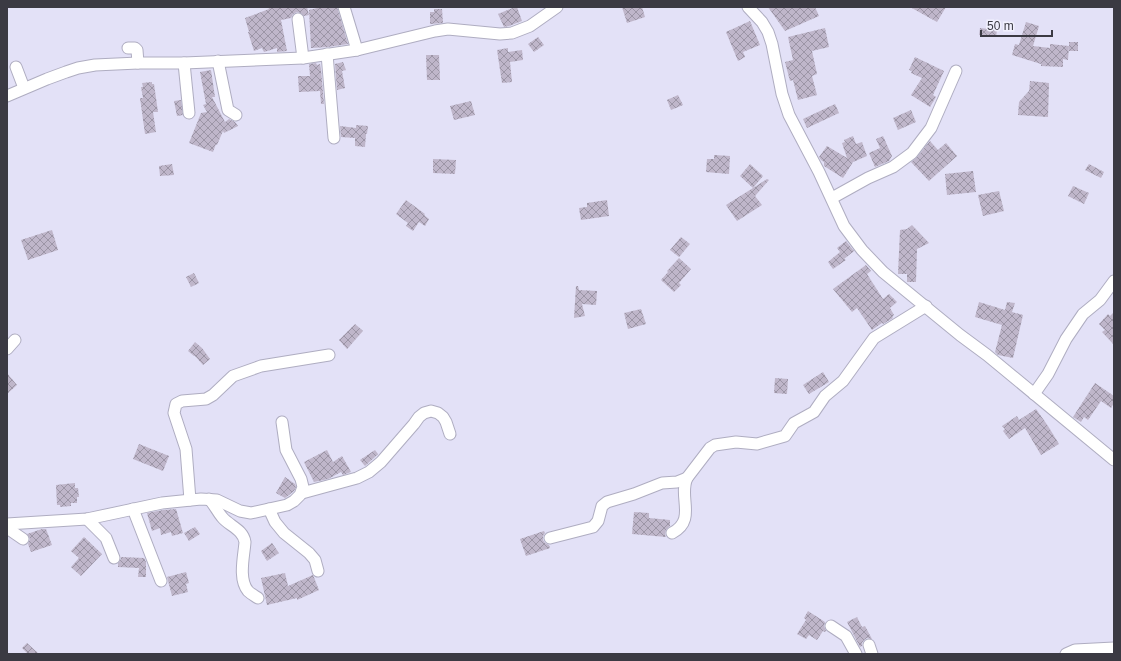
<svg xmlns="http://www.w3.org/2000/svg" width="1121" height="661" font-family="Helvetica,sans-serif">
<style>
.building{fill:url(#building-cross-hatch)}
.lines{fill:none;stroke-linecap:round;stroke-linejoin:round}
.minor-casing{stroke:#afadc1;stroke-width:13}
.minor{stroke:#fff;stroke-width:11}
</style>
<defs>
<pattern id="building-cross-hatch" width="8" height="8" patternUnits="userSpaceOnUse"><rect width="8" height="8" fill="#bfb6ca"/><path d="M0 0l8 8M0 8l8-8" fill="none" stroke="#9c95a6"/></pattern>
</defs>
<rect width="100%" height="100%" fill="#e3e1f7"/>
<!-- building -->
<g class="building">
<polygon points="268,7 307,7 309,15 304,16 301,13 297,12 293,14 291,18 281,20 287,51 277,52 277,48 264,52 262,48 254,51 248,32 249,32 245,18 269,9"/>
<polygon points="321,7 337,7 348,44 328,47 311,48 309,10"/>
<polygon points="515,7 517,7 522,21 509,26 504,27 498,14"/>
<polygon points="622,7 642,7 645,17 627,23"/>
<polygon points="768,7 815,7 819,16 785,31"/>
<polygon points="910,7 946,7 937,22"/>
<polygon points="434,9 442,9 443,23 430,24 430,12 434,12"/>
<polygon points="750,21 760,45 743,52 745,57 738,61 726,32"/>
<polygon points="1026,22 1039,26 1033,46 1050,48 1050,44 1069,46 1068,60 1063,59 1063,67 1041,66 1041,64 1012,55 1015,44 1019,45"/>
<polygon points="825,28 829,47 812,51 817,74 812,76 817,95 798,100 793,80 790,81 785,62 793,60 788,37"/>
<polygon points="980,28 997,30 996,37 979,35"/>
<polygon points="538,37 544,45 534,52 528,44"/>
<rect x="1069" y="42" width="9" height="9"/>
<polygon points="508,48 508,52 522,50 523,60 510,62 512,82 502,83 497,50"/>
<polygon points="426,55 439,55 440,80 427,80"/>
<polygon points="915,57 944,71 933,95 936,97 930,107 911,95 922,78 911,73 912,71 909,70"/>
<polygon points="343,62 346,70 342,71 345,88 337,90 335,64"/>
<polygon points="316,63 317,65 320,64 321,69 324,104 321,104 320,91 299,92 298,76 310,76 309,64"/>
<polygon points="211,70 215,97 212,97 225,122 229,119 235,122 238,126 224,133 223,131 217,145 216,144 213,152 189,143 201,113 207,112 203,105 206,104 200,72"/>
<polygon points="1030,81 1049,83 1048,117 1018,115 1019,102 1029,91"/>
<polygon points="152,82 152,84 154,84 158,112 153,112 156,132 145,134 140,98 143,98 141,87 143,87 142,83"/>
<polygon points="678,95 683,105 671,110 667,100"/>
<polygon points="181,100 183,115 177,116 174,101"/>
<polygon points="471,101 475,115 454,120 450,106"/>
<polygon points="835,104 839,113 807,128 803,119"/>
<polygon points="911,110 916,122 898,130 893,118"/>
<polygon points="356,125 368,126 367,134 366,134 365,147 355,146 355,138 341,137 340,126 356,128"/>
<polygon points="853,136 856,144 862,142 867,156 853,162 843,178 824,166 824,162 821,160 819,157 827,146 847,158 842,143 845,142 844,140"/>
<polygon points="883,136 892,156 889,161 875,167 869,153 880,148 876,139"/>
<polygon points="930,141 938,150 946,143 957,156 929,181 911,162 917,157"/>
<polygon points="714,155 730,156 729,174 706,172 707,159 714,159"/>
<polygon points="433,159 456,160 455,174 433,173"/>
<polygon points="172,164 174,175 160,176 159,166"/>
<polygon points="750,164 763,176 753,188 767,179 769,180 755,196 762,205 737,221 726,205 753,188 740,176"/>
<polygon points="1089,164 1104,172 1101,178 1085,170"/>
<polygon points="973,171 976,192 947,195 945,174"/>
<polygon points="1073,186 1089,193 1084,204 1068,196"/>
<polygon points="999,191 1004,211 983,216 978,195"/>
<polygon points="406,200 425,214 424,215 429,219 425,226 419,222 413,231 406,226 408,223 396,214"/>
<polygon points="607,200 609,216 581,220 579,208 587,207 587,203"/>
<polygon points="912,225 929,243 917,249 916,282 907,282 907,274 898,274 900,230 907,229"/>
<polygon points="52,230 58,250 28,260 21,240"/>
<polygon points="681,237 690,244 679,257 670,250"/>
<polygon points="846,241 854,251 844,259 846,260 833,269 828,262 840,252 837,248"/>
<polygon points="679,258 691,269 679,283 681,285 674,292 661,280 668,272 667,271"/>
<polygon points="866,265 871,271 867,274 883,299 889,294 897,302 890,308 894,315 892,317 893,318 883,324 882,323 872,330 857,308 852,312 833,289"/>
<polygon points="194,273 199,283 191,287 186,277"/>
<polygon points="576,286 578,286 579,290 597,291 596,305 582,304 585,316 574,318"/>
<polygon points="979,302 1005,310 1007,302 1015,303 1012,312 1023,315 1013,358 998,355 995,352 1002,325 975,317"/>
<polygon points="641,309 646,324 628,329 624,313"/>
<polygon points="1114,312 1114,345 1102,332 1105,330 1099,324 1108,314 1110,316"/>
<polygon points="355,324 363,331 347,349 339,340"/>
<polygon points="195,342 202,348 210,359 203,365 195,356 194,356 188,351"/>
<polygon points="823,372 829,382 809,394 803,385"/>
<polygon points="7,373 17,385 7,394"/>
<polygon points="775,378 788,379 787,394 774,393"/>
<polygon points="1095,383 1114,396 1114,403 1111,408 1101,401 1088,420 1084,417 1081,422 1073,417"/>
<polygon points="1036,409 1048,426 1059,444 1041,455 1025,428 1009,439 1003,431 1005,429 1002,426 1017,416 1019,420"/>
<polygon points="139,444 169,456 163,471 133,459"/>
<polygon points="327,450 333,462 342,456 351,472 343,475 341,472 328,479 314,482 304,462"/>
<polygon points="375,450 378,454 365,466 360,460"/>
<polygon points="285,477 295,484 296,487 294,491 285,498 276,493"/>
<polygon points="75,483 75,488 78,488 79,497 77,497 77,503 71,503 71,506 60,507 60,505 57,505 56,485"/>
<polygon points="176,509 183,533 172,536 171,532 161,535 160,528 152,531 147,513 163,510"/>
<polygon points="634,512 649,513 649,518 670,520 670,526 666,530 665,534 666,537 632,534"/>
<polygon points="195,527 200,534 189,541 184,533"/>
<polygon points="42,529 46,529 52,545 31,552 28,544 30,539 27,534"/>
<polygon points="544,531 545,533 543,536 543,540 545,543 549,545 550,548 526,556 520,539"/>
<polygon points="84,537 102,554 81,576 71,567 79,558 71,551"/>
<polygon points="272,543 279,553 267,561 261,551"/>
<polygon points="121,557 144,558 146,562 146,577 138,577 139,568 118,567 118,563 121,559"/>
<polygon points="186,572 189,583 186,584 188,592 172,596 167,577"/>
<polygon points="285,573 288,586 313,575 319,590 297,600 297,598 267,605 261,578"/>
<polygon points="808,611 825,622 824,626 826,631 825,632 823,631 817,640 809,635 806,639 797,634 806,620 804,618"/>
<polygon points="857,617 862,627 865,626 872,639 867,638 864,640 862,643 862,646 860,647 847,622"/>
<polygon points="27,643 39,654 28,654 22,648"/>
</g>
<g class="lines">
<defs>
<g id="minor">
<polyline points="344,7 357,50"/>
<polyline points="748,7 762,22 768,32 772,44 782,94 789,115 819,172 844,226 862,250 883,272 960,335 987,355 1114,460"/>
<polyline points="298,19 303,58"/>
<polyline points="128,48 135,48 137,50 138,63"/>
<polyline points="327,54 334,138"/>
<polyline points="218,61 228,110 236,115"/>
<polyline points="184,63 189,113"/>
<polyline points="16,67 24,88"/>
<polyline points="7,96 47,79 66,72 78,68 95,65 138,63 184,63 303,58 357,50 435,31 448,29 500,34 512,33 530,26 557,7"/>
<polyline points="832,198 868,178 893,167 912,153 931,128 956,71"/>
<polyline points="7,349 15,340"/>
<polyline points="1034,394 1048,374 1066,339 1083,314 1100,300 1114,281"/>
<polyline points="302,493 357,478 369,472 381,462 414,424 419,417 424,413 431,411 438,413 443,417 446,422 450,434"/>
<path d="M209,499C214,504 217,511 222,517C229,526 243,529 245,542C244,556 238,579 248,591C251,594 255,596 258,598"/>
<polyline points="190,500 186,449 174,413 176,404 182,401 206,399 213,395 233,376 261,366 329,355"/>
<polyline points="133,509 161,581"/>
<polyline points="269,509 275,522 284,533 309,553 315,560 318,571"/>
<polyline points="87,519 106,538 114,558"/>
<polyline points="7,524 87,519 162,503 201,499 217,500 240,511 251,513 287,505 294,501 300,495 303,487 301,479 286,450 282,422"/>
<polyline points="7,528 23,539"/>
<path d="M672,533C697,520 678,497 687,478L710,448L715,445L736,442L757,444L785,436L794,423L814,412L825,396L843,381L874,338L926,306"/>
<polyline points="550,538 593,527 598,521 602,506 607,502 634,494 662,483 677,482 687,478"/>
<polyline points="831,626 846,636 856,654"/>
<polyline points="869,645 872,654"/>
<polyline points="1066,654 1075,650 1114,648"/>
</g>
</defs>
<!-- minor casing -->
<use href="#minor" class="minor-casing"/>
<!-- minor -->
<use href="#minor" class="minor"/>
</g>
<!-- border -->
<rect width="1121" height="661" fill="none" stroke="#3b3a43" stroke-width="16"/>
<!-- scale -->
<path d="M981 30v6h71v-6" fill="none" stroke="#3b3a43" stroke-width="2"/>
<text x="987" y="30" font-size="12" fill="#3b3a43" stroke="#f1f0fd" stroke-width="3" paint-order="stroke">50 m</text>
</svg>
